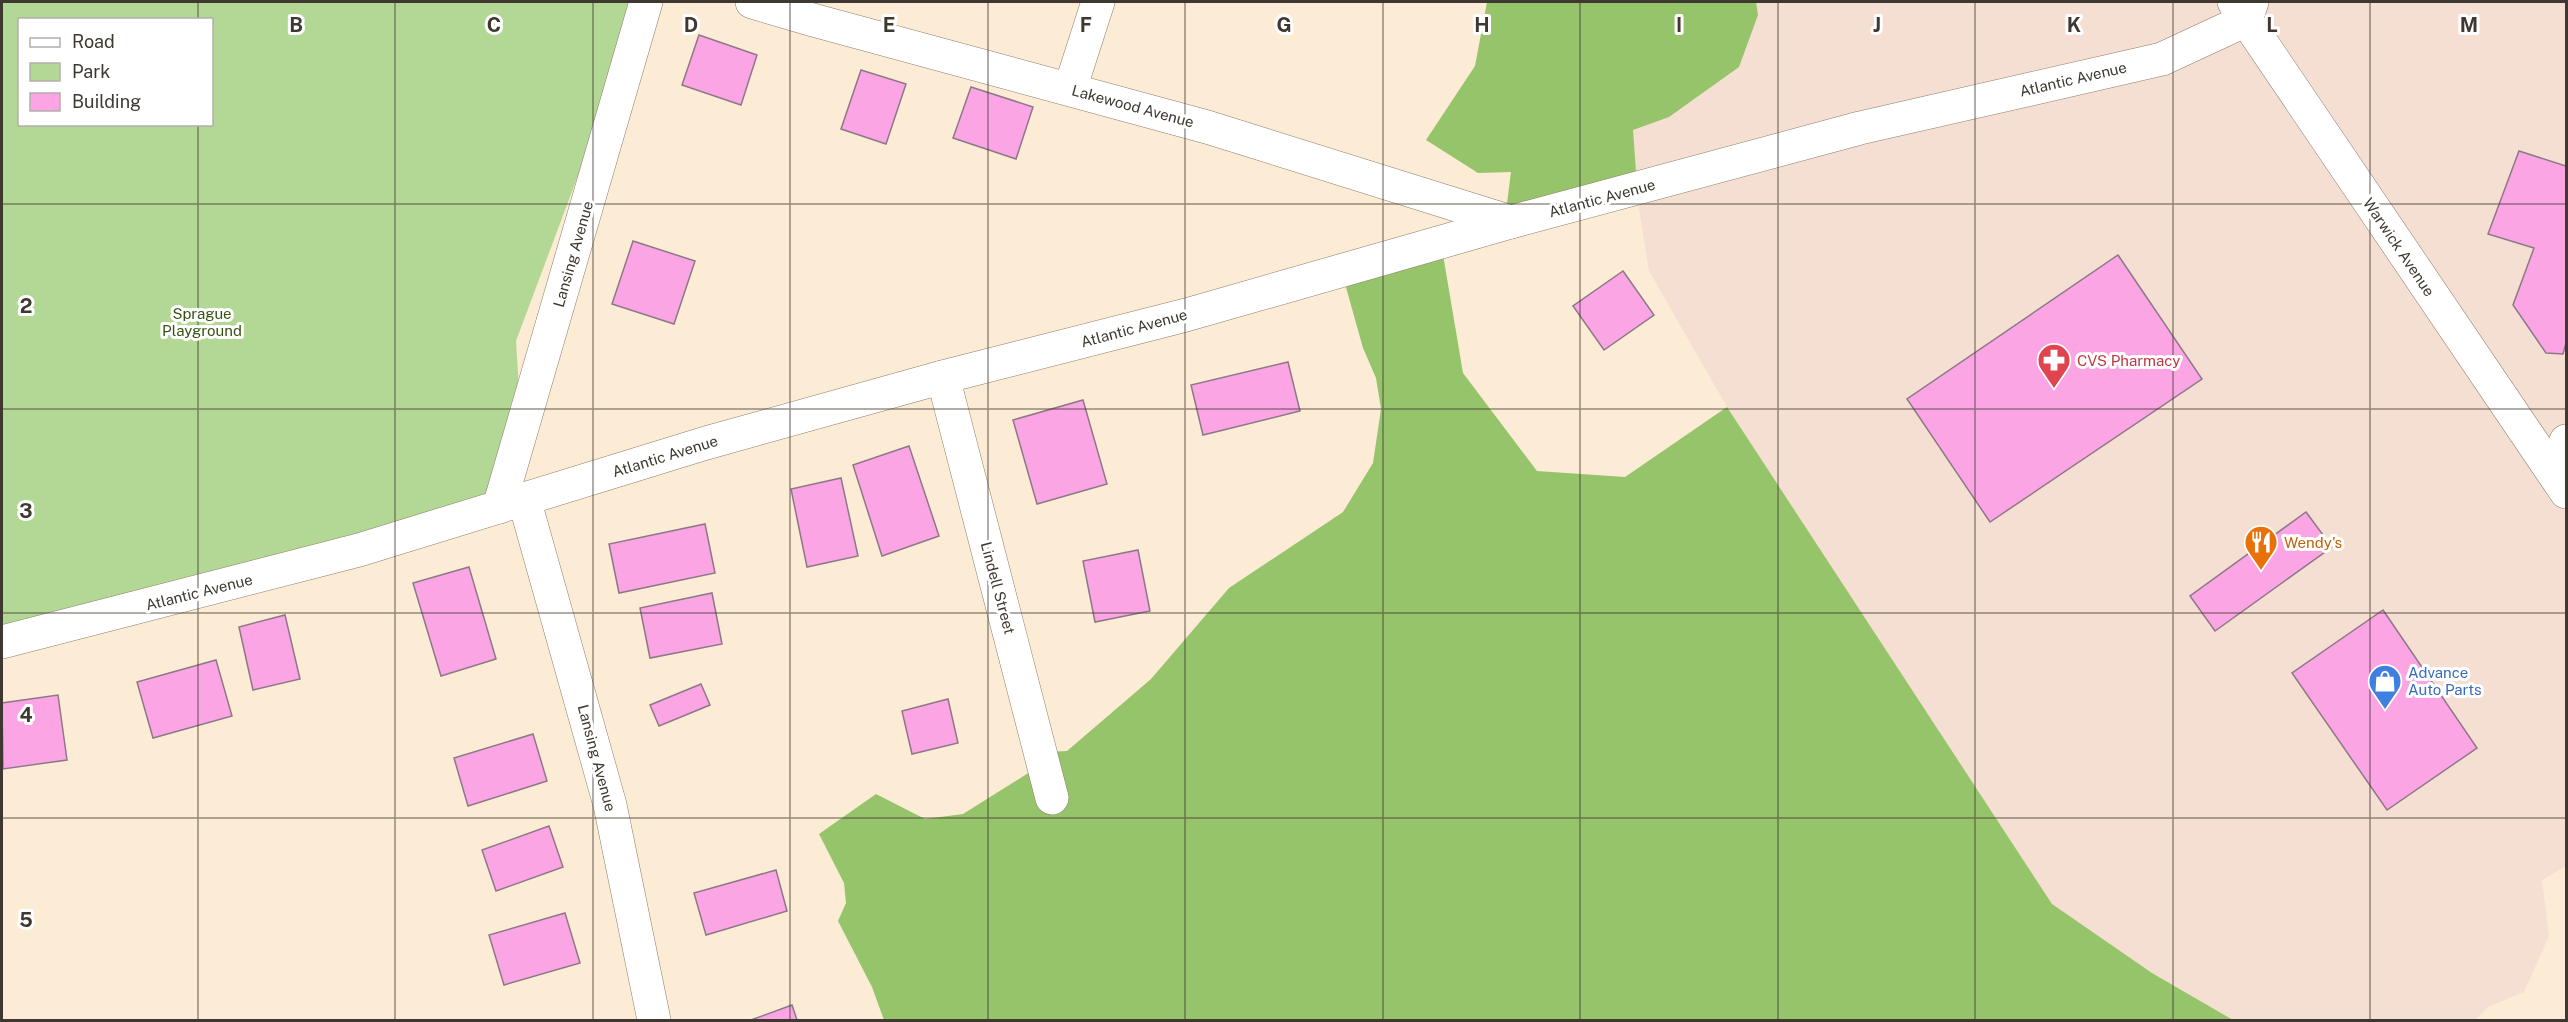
<svg xmlns="http://www.w3.org/2000/svg" width="2568" height="1022" font-family="'Public Sans',sans-serif">
<style>
.commercial{fill:#f5dfd2}
.green{fill:#b3d794;fill-rule:evenodd}
.forest{fill:#96c46a}
.building{fill:#fca5e5;stroke:#8d7887;stroke-width:1.5}
.lines{fill:none;stroke-linecap:round;stroke-linejoin:round}
.minor-casing{stroke:#8c7d69;stroke-width:34}
.major-casing{stroke:#8c7d69;stroke-width:34}
.minor{stroke:#fff;stroke-width:33}
.major{stroke:#fff;stroke-width:33}
.grid{fill:none;stroke:#3f3830;stroke-width:1.5;stroke-opacity:0.55}
.labels{text-anchor:middle;dominant-baseline:central;stroke-width:6;stroke-linejoin:round;paint-order:stroke}
.street-label{font-size:15px;fill:#3f3830;stroke:#fff}
.park-label{font-size:15px;fill:#355213;stroke:#fff}
.health-label{font-size:15px;fill:#be3a42;stroke:#fff;text-anchor:start}
.food-label{font-size:15px;fill:#c56008;stroke:#fff;text-anchor:start}
.shop-label{font-size:15px;fill:#366cbe;stroke:#fff;text-anchor:start}
.grid-label{font-size:20px;text-anchor:middle;font-weight:bold;fill:#3f3830;stroke:#fff;stroke-width:6;stroke-linejoin:round;paint-order:stroke}
</style>
<rect width="100%" height="100%" fill="#fcebd5"/>
<!-- commercial -->
<polygon class="commercial" points="1653,2 2566,2 2566,866 2542,880 2549,936 2524,992 2488,1007 2475,1020 2233,1020 2152,973 2052,904 1727,407 1649,271 1635,184 1636,171 1630,101"/>
<!-- green -->
<path class="green" d="M2,2H643L516,341L525,488L2,639ZM20,20H212V124H20Z"/>
<!-- forest -->
<g class="forest">
<polygon points="1487,2 1756,2 1758,15 1739,67 1669,117 1633,130 1636,171 1505,219 1511,172 1478,173 1426,140 1475,66"/>
<polygon points="1440,237 1463,373 1537,471 1625,477 1727,407 2052,904 2152,973 2233,1020 884,1020 872,987 838,921 846,903 844,883 819,834 876,794 925,819 963,814 1046,762 1049,752 1067,751 1151,679 1229,588 1343,512 1373,463 1381,409 1376,378 1363,348 1342,273"/>
</g>
<!-- building -->
<g class="building">
<polygon points="699,35 757,55 741,105 682,85"/>
<polygon points="861,70 906,84 886,144 841,129"/>
<polygon points="971,87 1033,107 1016,159 953,138"/>
<polygon points="2519,151 2566,166 2566,343 2563,354 2546,353 2513,305 2534,248 2488,234"/>
<polygon points="633,241 695,261 674,324 612,304"/>
<polygon points="2118,255 2202,379 1990,522 1907,399"/>
<polygon points="1623,271 1654,315 1604,350 1573,306"/>
<polygon points="1288,362 1300,411 1203,435 1191,385"/>
<polygon points="1083,400 1107,484 1037,504 1013,420"/>
<polygon points="909,446 939,536 882,556 853,465"/>
<polygon points="841,478 858,556 807,567 791,489"/>
<polygon points="2306,512 2332,547 2215,631 2190,596"/>
<polygon points="705,524 715,573 619,593 609,544"/>
<polygon points="1138,550 1150,611 1095,622 1083,561"/>
<polygon points="469,567 496,659 441,676 413,583"/>
<polygon points="712,593 722,644 650,658 640,608"/>
<polygon points="2383,610 2477,748 2387,810 2292,673"/>
<polygon points="285,615 300,679 253,690 239,627"/>
<polygon points="216,660 232,716 153,738 137,682"/>
<polygon points="701,684 710,705 659,726 650,705"/>
<polygon points="58,695 67,760 3,769 2,703"/>
<polygon points="948,699 958,743 912,754 902,711"/>
<polygon points="533,734 547,781 468,806 454,758"/>
<polygon points="549,826 563,867 496,891 482,850"/>
<polygon points="776,870 787,911 706,935 694,893"/>
<polygon points="565,913 580,963 504,985 489,935"/>
<polygon points="792,1005 797,1020 751,1020"/>
</g>
<g class="lines">
<defs>
<g id="minor">
<polyline points="752,2 813,20 1207,127 1511,222"/>
<polyline points="1070,89 1098,2"/>
<polyline points="943,377 1052,798"/>
<polyline points="2555,474 2566,441"/>
<polyline points="524,499 610,805 654,1020"/>
<polyline points="499,507 646,2"/>
<polyline points="2,642 359,550 706,443 943,377 1186,315 1511,222 1860,128 2162,59 2246,20 2252,2"/>
</g>
<polyline id="major" points="2234,2 2566,492"/>
</defs>
<!-- minor casing -->
<use href="#minor" class="minor-casing"/>
<!-- major casing -->
<use href="#major" class="major-casing"/>
<!-- minor -->
<use href="#minor" class="minor"/>
<!-- major -->
<use href="#major" class="major"/>
</g>
<!-- grid -->
<path class="grid" d="M198,2V20M395,2V1020M593,2V1020M790,2V1020M988,2V1020M1185,2V1020M1383,2V1020M1580,2V1020M1778,2V1020M1975,2V1020M2173,2V1020M2370,2V1020M198,124V1020M2,204H2566M2,409H2566M2,613H2566M2,818H2566"/>
<!-- icons -->
<defs>
<symbol id="pharmacy-pin" viewBox="-11 -11 22 30"><path d="M0 17L-7.5 6A9.5 9.5 0 1 1 7.5 6Z" fill="#e0444e" stroke="#fff"/><path d="M-2-6h4v4h4v4h-4v4h-4v-4h-4v-4h4Z" fill="#fff"/></symbol>
<symbol id="restaurant-pin" viewBox="-11 -11 22 30"><path d="M0 17L-7.5 6A9.5 9.5 0 1 1 7.5 6Z" fill="#e8710a" stroke="#fff"/><path d="M-5-6h1v4h1v-4h1v4h1v-4h1v5L-1.5 .5V6h-2V.5L-5-1ZM5-6V6H3V1.5H1.5Q1.5-4 5-6Z" fill="#fff"/></symbol>
<symbol id="shop-pin" viewBox="-11 -11 22 30"><path d="M0 17L-7.5 6A9.5 9.5 0 1 1 7.5 6Z" fill="#3f7fe0" stroke="#fff"/><path d="M-5-2.5h2.3a2.7 3.5 0 0 1 5.4 0H5L5.5 6h-11ZM-1.5-2.5h3a1.5 2.3 0 0 0-3 0Z" fill="#fff"/></symbol>
</defs>
<g fill-rule="evenodd">
<use href="#pharmacy-pin" x="2035" y="341" width="38" height="52"/>
<use href="#restaurant-pin" x="2242" y="523" width="38" height="52"/>
<use href="#shop-pin" x="2366" y="662" width="38" height="52"/>
</g>
<g class="labels">
<!-- street labels -->
<g class="street-label">
<text transform="translate(2073 79) rotate(-13)">Atlantic Avenue</text>
<text transform="translate(1133 106) rotate(15)">Lakewood Avenue</text>
<text transform="translate(1602 198) rotate(-15)">Atlantic Avenue</text>
<text transform="translate(2399 247) rotate(56)">Warwick Avenue</text>
<text transform="translate(573 254) rotate(-74)">Lansing Avenue</text>
<text transform="translate(1134 328) rotate(-15)">Atlantic Avenue</text>
<text transform="translate(665 456) rotate(-17)">Atlantic Avenue</text>
<text transform="translate(998 588) rotate(75)">Lindell Street</text>
<text transform="translate(199 592) rotate(-14)">Atlantic Avenue</text>
<text transform="translate(597 758) rotate(75)">Lansing Avenue</text>
</g>
<!-- park labels -->
<g class="park-label">
<text x="202" y="313">Sprague<tspan x="202" dy="17">Playground</tspan></text>
</g>
<!-- health labels -->
<g class="health-label">
<text x="2077" y="360">CVS Pharmacy</text>
</g>
<!-- food labels -->
<g class="food-label">
<text x="2284" y="542">Wendy's</text>
</g>
<!-- shop labels -->
<g class="shop-label">
<text x="2408" y="672">Advance<tspan x="2408" dy="17">Auto Parts</tspan></text>
</g>
</g>
<g class="grid-label">
<text x="296" y="32">B</text>
<text x="494" y="32">C</text>
<text x="691" y="32">D</text>
<text x="889" y="32">E</text>
<text x="1086" y="32">F</text>
<text x="1284" y="32">G</text>
<text x="1482" y="32">H</text>
<text x="1679" y="32">I</text>
<text x="1877" y="32">J</text>
<text x="2074" y="32">K</text>
<text x="2272" y="32">L</text>
<text x="2469" y="32">M</text>
<text x="26" y="313">2</text>
<text x="26" y="518">3</text>
<text x="26" y="722">4</text>
<text x="26" y="927">5</text>
</g>
<!-- border -->
<rect width="2568" height="1022" fill="none" stroke="#3f3830" stroke-width="6"/>
<!-- legend -->
<rect x="18" y="18" width="195" height="108" fill="#ffffff" stroke="#b2afac" stroke-width="1.5"/>
<rect x="30" y="38" width="30" height="9" fill="#ffffff" stroke="#b2afac" stroke-width="1.5"/>
<text x="72" y="48" font-size="18" fill="#3f3830">Road</text>
<rect x="30" y="63" width="30" height="18" fill="#b3d794" stroke="#b2afac" stroke-width="1.5"/>
<text x="72" y="78" font-size="18" fill="#3f3830">Park</text>
<rect x="30" y="93" width="30" height="18" fill="#fca5e5" stroke="#b2afac" stroke-width="1.5"/>
<text x="72" y="108" font-size="18" fill="#3f3830">Building</text>
</svg>
